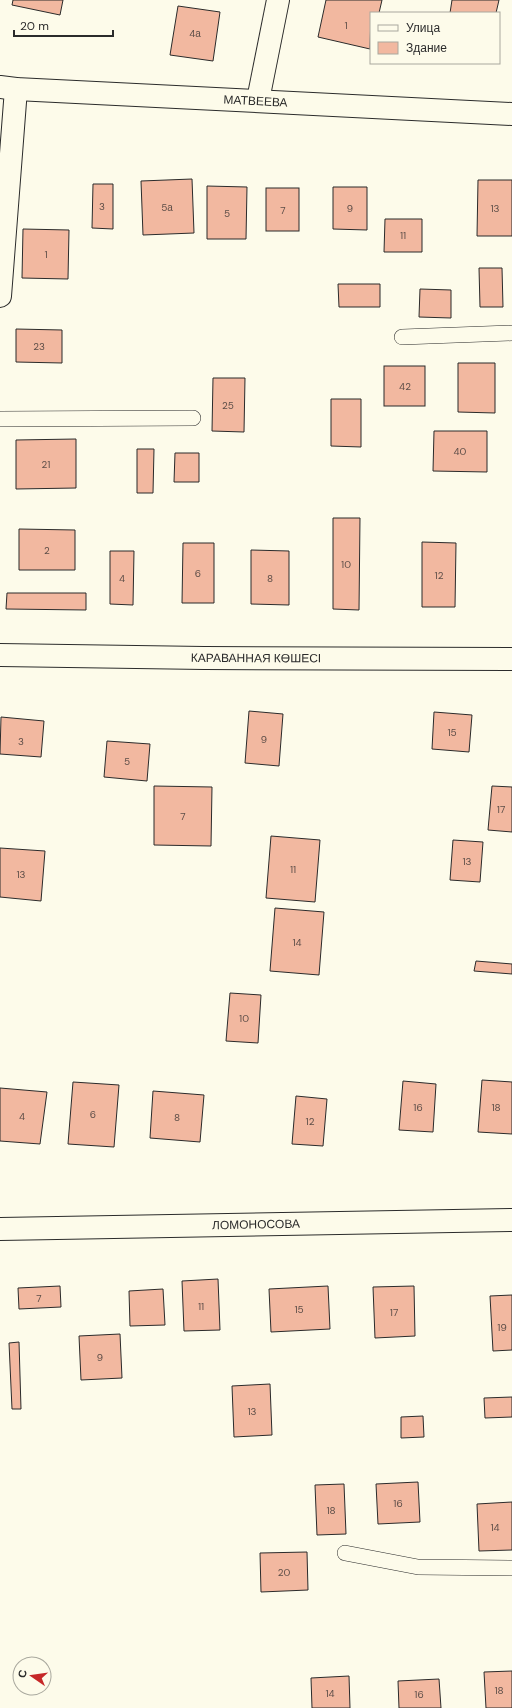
<svg xmlns="http://www.w3.org/2000/svg" width="512" height="1708" font-family="'DM Sans',sans-serif">
<style>
.building{fill:#f2b8a0;stroke:#2b2b2b}
.lines{fill:none;stroke-linecap:round;stroke-linejoin:round}
.lane-casing{stroke:#2b2b2b;stroke-width:16}
.street-casing{stroke:#2b2b2b;stroke-width:24}
.secondary-casing{stroke:#2b2b2b;stroke-width:24}
.lane{stroke:#fdfbea;stroke-width:15}
.street{stroke:#fdfbea;stroke-width:22}
.secondary{stroke:#fdfbea;stroke-width:22}
.labels{text-anchor:middle;dominant-baseline:central;stroke-width:3;stroke-linejoin:round;paint-order:stroke}
.number-label{font-size:10px;fill:#5d4e48}
.street-label{font-size:12px;fill:#2b2b2b;stroke:#fdfbea}
</style>
<rect width="100%" height="100%" fill="#fdfbea"/>
<!-- building -->
<g class="building">
<polygon points="13,0 63,0 60,15 12,5"/>
<polygon points="326,0 382,0 379,13 371,13 370,49 318,37"/>
<polygon points="452,0 499,0 496,13 450,13"/>
<polygon points="178,6 220,12 213,61 170,55"/>
<polygon points="192,179 194,233 143,235 141,181"/>
<polygon points="478,180 512,180 512,236 477,236"/>
<polygon points="93,184 113,184 113,229 92,228"/>
<polygon points="207,186 247,187 246,239 207,239"/>
<polygon points="333,187 367,187 367,230 333,229"/>
<rect x="266" y="188" width="33" height="43"/>
<polygon points="385,219 422,219 422,252 384,252"/>
<polygon points="23,229 69,230 68,279 22,278"/>
<polygon points="479,268 502,268 503,307 480,307"/>
<polygon points="338,284 380,284 380,307 339,307"/>
<polygon points="420,289 451,290 451,318 419,317"/>
<polygon points="16,329 62,330 62,363 16,362"/>
<polygon points="458,363 495,363 495,413 458,412"/>
<rect x="384" y="366" width="41" height="40"/>
<polygon points="213,378 245,378 244,432 212,431"/>
<polygon points="331,399 361,399 361,447 331,446"/>
<polygon points="434,431 487,431 487,472 433,471"/>
<polygon points="76,439 76,488 16,489 16,440"/>
<polygon points="137,449 154,449 153,493 137,493"/>
<polygon points="175,453 199,453 199,482 174,482"/>
<polygon points="333,518 360,518 359,610 333,609"/>
<polygon points="19,529 75,530 75,570 19,570"/>
<polygon points="422,542 456,543 455,607 422,607"/>
<polygon points="183,543 214,543 214,603 182,603"/>
<polygon points="251,550 289,551 289,605 251,604"/>
<polygon points="110,551 134,551 133,605 110,604"/>
<polygon points="7,593 86,593 86,610 6,609"/>
<polygon points="249,711 283,714 279,766 245,763"/>
<polygon points="434,712 472,715 469,752 432,749"/>
<polygon points="1,717 44,721 41,757 0,754"/>
<polygon points="107,741 150,744 147,781 104,777"/>
<polygon points="154,786 212,787 211,846 154,845"/>
<polygon points="492,786 512,787 512,832 488,830"/>
<polygon points="271,836 320,840 315,902 266,898"/>
<polygon points="453,840 483,842 480,882 450,880"/>
<polygon points="0,848 45,851 41,901 0,897"/>
<polygon points="275,908 324,912 319,975 270,971"/>
<polygon points="476,961 512,964 512,974 474,971"/>
<polygon points="230,993 261,995 258,1043 226,1041"/>
<polygon points="482,1080 512,1082 512,1134 478,1132"/>
<polygon points="403,1081 436,1084 433,1132 399,1130"/>
<polygon points="73,1082 119,1085 114,1147 68,1144"/>
<polygon points="0,1088 47,1092 40,1144 0,1141"/>
<polygon points="153,1091 204,1095 200,1142 150,1138"/>
<polygon points="296,1096 327,1099 323,1146 292,1144"/>
<polygon points="218,1279 220,1330 184,1331 182,1281"/>
<polygon points="60,1286 61,1307 19,1309 18,1288"/>
<polygon points="328,1286 330,1329 271,1332 269,1289"/>
<polygon points="414,1286 415,1336 375,1338 373,1287"/>
<polygon points="163,1289 165,1325 130,1326 129,1291"/>
<polygon points="512,1295 512,1350 493,1351 490,1296"/>
<polygon points="120,1334 122,1378 81,1380 79,1336"/>
<polygon points="19,1342 21,1409 12,1409 9,1343"/>
<polygon points="270,1384 272,1435 234,1437 232,1386"/>
<polygon points="512,1397 512,1417 485,1418 484,1398"/>
<polygon points="423,1416 424,1437 401,1438 401,1417"/>
<polygon points="418,1482 420,1522 378,1524 376,1484"/>
<polygon points="344,1484 346,1534 317,1535 315,1485"/>
<polygon points="512,1502 512,1550 479,1551 477,1504"/>
<polygon points="307,1552 308,1590 261,1592 260,1553"/>
<polygon points="512,1671 512,1708 486,1708 484,1672"/>
<polygon points="349,1676 350,1708 312,1708 311,1678"/>
<polygon points="439,1679 441,1708 399,1708 398,1681"/>
</g>
<g class="lines">
<defs>
<g id="lane">
<polyline points="402,337 512,333"/>
<polyline points="0,419 193,418"/>
<polyline points="345,1553 418,1567 512,1568"/>
</g>
<g id="street">
<path id="s1" d="M0,87L16,89L512,114"/>
<polyline points="258,100 278,0"/>
<polyline points="0,296 16,89"/>
<path id="s2" d="M0,1229L512,1220"/>
</g>
<g id="secondary">
<path id="s3" d="M0,655L204,658L512,659"/>
</g>
</defs>
<!-- lane casing -->
<use href="#lane" class="lane-casing"/>
<!-- street casing -->
<use href="#street" class="street-casing"/>
<!-- secondary casing -->
<use href="#secondary" class="secondary-casing"/>
<!-- lane -->
<use href="#lane" class="lane"/>
<!-- street -->
<use href="#street" class="street"/>
<!-- secondary -->
<use href="#secondary" class="secondary"/>
</g>
<g class="labels">
<!-- number labels -->
<g class="number-label">
<text x="346" y="25">1</text>
<text x="195" y="33">4а</text>
<text x="102" y="206">3</text>
<text x="167" y="207">5а</text>
<text x="350" y="208">9</text>
<text x="495" y="208">13</text>
<text x="283" y="210">7</text>
<text x="227" y="213">5</text>
<text x="403" y="235">11</text>
<text x="46" y="254">1</text>
<text x="39" y="346">23</text>
<text x="405" y="386">42</text>
<text x="228" y="405">25</text>
<text x="460" y="451">40</text>
<text x="46" y="464">21</text>
<text x="47" y="550">2</text>
<text x="346" y="564">10</text>
<text x="198" y="573">6</text>
<text x="439" y="575">12</text>
<text x="122" y="578">4</text>
<text x="270" y="578">8</text>
<text x="452" y="732">15</text>
<text x="264" y="739">9</text>
<text x="21" y="741">3</text>
<text x="127" y="761">5</text>
<text x="501" y="809">17</text>
<text x="183" y="816">7</text>
<text x="467" y="861">13</text>
<text x="293" y="869">11</text>
<text x="21" y="874">13</text>
<text x="297" y="942">14</text>
<text x="244" y="1018">10</text>
<text x="418" y="1107">16</text>
<text x="496" y="1107">18</text>
<text x="93" y="1114">6</text>
<text x="22" y="1116">4</text>
<text x="177" y="1117">8</text>
<text x="310" y="1121">12</text>
<text x="39" y="1298">7</text>
<text x="201" y="1306">11</text>
<text x="299" y="1309">15</text>
<text x="394" y="1312">17</text>
<text x="502" y="1327">19</text>
<text x="100" y="1357">9</text>
<text x="252" y="1411">13</text>
<text x="398" y="1503">16</text>
<text x="331" y="1510">18</text>
<text x="495" y="1527">14</text>
<text x="284" y="1572">20</text>
<text x="499" y="1690">18</text>
<text x="330" y="1693">14</text>
<text x="419" y="1694">16</text>
</g>
<!-- street labels -->
<g class="street-label">
<text stroke="none"><textPath href="#s1" startOffset="256">МАТВЕЕВА</textPath></text>
<text stroke="none"><textPath href="#s3" startOffset="256">КАРАВАННАЯ КӨШЕСІ</textPath></text>
<text stroke="none"><textPath href="#s2" startOffset="256">ЛОМОНОСОВА</textPath></text>
</g>
</g>
<!-- legend -->
<rect x="370" y="12" width="130" height="52" fill="#fdfbea" stroke="#a9a89e"/>
<rect x="378" y="25" width="20" height="6" fill="#fdfbea" stroke="#a9a89e"/>
<text x="406" y="32" font-size="12" fill="#2b2b2b">Улица</text>
<rect x="378" y="42" width="20" height="12" fill="#f2b8a0" stroke="#a9a89e"/>
<text x="406" y="52" font-size="12" fill="#2b2b2b">Здание</text>
<!-- north arrow -->
<g transform="translate(32 1676) rotate(283)"><circle r="19" fill="#fdfbea" stroke="#a9a89e"/>
<path d="M0-3L7 15L0 10L-7 15Z" fill="#c62828"/>
<text y="-6" font-size="11" font-weight="bold" text-anchor="middle" fill="#2b2b2b">С</text>
</g>
<!-- scale -->
<path d="M14 30v6h99v-6" fill="none" stroke="#2b2b2b" stroke-width="2"/>
<text x="20" y="30" font-size="12" fill="#2b2b2b" stroke="#fdfbea" stroke-width="3" paint-order="stroke">20 m</text>
</svg>
